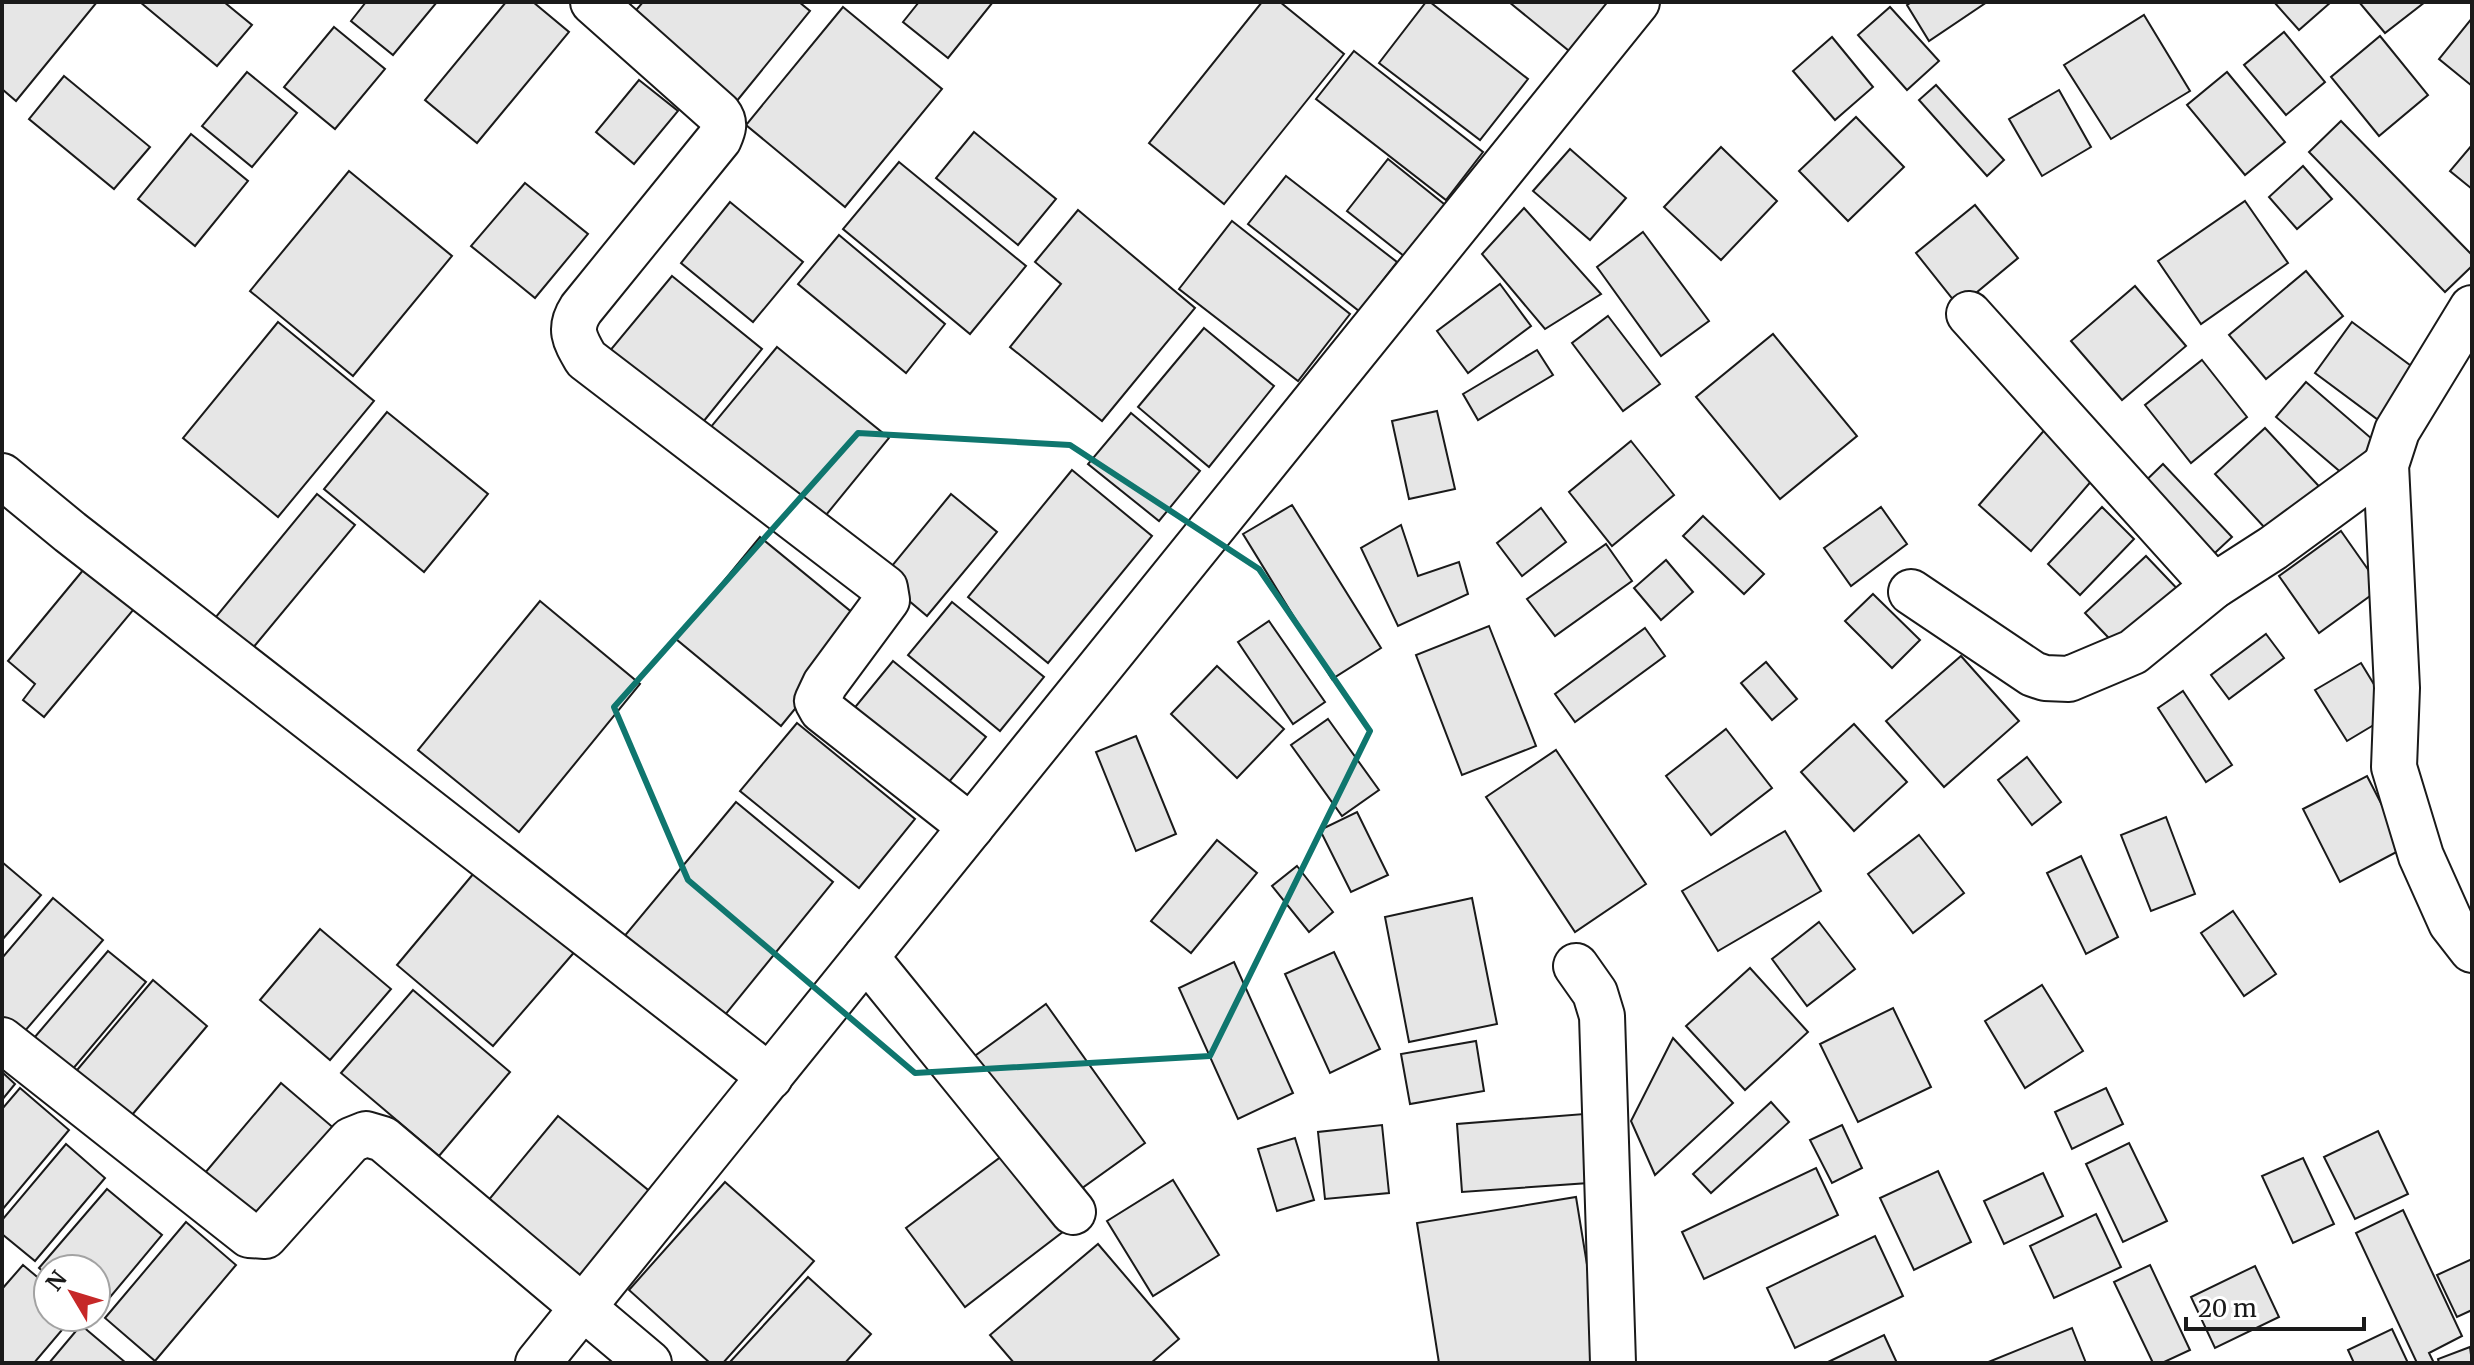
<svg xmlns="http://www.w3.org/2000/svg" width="2474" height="1365" font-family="Merriweather,serif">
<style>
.building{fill:#e6e6e6;stroke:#1a1a1a;stroke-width:2}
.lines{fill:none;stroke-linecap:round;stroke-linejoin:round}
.minor-casing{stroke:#1a1a1a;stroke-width:48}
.minor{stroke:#fff;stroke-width:44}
.marked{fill:none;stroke:#0f766e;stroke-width:6;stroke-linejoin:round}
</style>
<rect width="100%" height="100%" fill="#fff"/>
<!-- building -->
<g class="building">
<polygon points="2,2 97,2 16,101 2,89"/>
<polygon points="140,2 224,2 252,25 217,66"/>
<polygon points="366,2 437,2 393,55 351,21"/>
<polygon points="506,2 533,2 569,32 477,143 425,100"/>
<polygon points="643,2 799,2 810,11 736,102 631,16"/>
<polygon points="919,2 993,2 948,58 903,22"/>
<polygon points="1262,2 1280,2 1344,54 1224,204 1149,143"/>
<polygon points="1426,2 1430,2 1528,79 1480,140 1379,63"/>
<polygon points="1509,2 1625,2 1579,59"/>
<polygon points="1912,2 1987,2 1929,41 1907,5"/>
<polygon points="2274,2 2331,2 2299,30"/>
<polygon points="2359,2 2425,2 2385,33"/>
<polygon points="843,7 942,89 845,207 746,125"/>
<polygon points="1890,7 1939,61 1907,90 1858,35"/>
<polygon points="2144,15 2190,91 2111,139 2064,65"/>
<polygon points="2472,18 2472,86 2439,59"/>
<polygon points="334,27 385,69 335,129 284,87"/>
<polygon points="2284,32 2325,82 2286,115 2244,65"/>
<polygon points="2380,36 2428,95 2379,136 2331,77"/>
<polygon points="1832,37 1873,87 1835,120 1793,71"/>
<polygon points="1354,51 1483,152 1446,200 1316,99"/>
<polygon points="247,72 297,113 252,167 202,126"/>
<polygon points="2227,72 2285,142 2245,175 2187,105"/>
<polygon points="64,76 150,147 114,189 29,119"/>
<polygon points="639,80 678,111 634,164 596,132"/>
<polygon points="1936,85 2004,160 1987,176 1919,100"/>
<polygon points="2059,90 2091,147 2042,176 2009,119"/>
<polygon points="1856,117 1904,167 1848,221 1799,171"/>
<polygon points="2341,121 2472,255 2472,266 2445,292 2309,152"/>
<polygon points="974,132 1056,199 1018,245 936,178"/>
<polygon points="191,134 248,181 195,246 138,199"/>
<polygon points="2472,145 2472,189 2450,171"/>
<polygon points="1721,147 1777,201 1721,260 1664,207"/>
<polygon points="1570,149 1626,198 1590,240 1533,191"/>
<polygon points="1388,159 1449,208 1409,260 1347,211"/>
<polygon points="899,162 1026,266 970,334 843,229"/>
<polygon points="2303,166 2332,199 2297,229 2269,197"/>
<polygon points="349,171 452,256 353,376 250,291"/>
<polygon points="1286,176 1397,262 1359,311 1248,224"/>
<polygon points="525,183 588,234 535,298 471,246"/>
<polygon points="2245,201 2288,263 2201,324 2158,261"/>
<polygon points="730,202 803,262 753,322 681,263"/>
<polygon points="1975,205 2018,258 1959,307 1916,253"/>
<polygon points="1524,208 1601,294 1545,329 1482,254"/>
<polygon points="1078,210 1195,308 1102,421 1010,347 1061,284 1035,262"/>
<polygon points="1232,221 1350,314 1298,381 1179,289"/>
<polygon points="1643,232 1709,321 1661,356 1597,267"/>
<polygon points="839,235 945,324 906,373 798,284"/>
<polygon points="2306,271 2343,316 2266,379 2229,335"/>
<polygon points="672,276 762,349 699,427 608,353"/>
<polygon points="1500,284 1531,326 1468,373 1437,331"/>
<polygon points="2135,286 2186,346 2122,400 2071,341"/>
<polygon points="1608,316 1660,384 1623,411 1572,343"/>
<polygon points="278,322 374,401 278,517 183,438"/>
<polygon points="2352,322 2422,374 2385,425 2315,373"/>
<polygon points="1204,328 1274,386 1209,467 1138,407"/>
<polygon points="1773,334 1857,436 1780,499 1696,397"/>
<polygon points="777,347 889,438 817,526 705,434"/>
<polygon points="1537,350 1553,375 1478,420 1463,394"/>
<polygon points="2202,360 2247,417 2191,463 2145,405"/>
<polygon points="2306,382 2379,445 2350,480 2276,417"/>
<polygon points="1437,411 1455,489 1409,499 1392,421"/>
<polygon points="387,412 488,494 424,572 324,489"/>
<polygon points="1131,413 1200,471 1159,521 1088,464"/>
<polygon points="2048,426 2100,471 2031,551 1979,505"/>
<polygon points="2265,428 2328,496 2278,542 2215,474"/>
<polygon points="1631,441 1674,495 1612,546 1569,492"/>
<polygon points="2163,464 2232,537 2203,564 2134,492"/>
<polygon points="1072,470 1152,536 1048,663 968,597"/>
<polygon points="317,494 355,525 252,649 215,618"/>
<polygon points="951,494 997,532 927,616 882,578"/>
<polygon points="1292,505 1381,648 1332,679 1243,534"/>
<polygon points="1881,507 1907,544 1851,586 1824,548"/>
<polygon points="2102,507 2134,539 2080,595 2048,564"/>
<polygon points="1541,508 1566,542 1522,576 1497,543"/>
<polygon points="1703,516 1764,574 1744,594 1683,536"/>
<polygon points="1401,525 1418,576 1459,562 1468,594 1398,626 1361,548"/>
<polygon points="2341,531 2381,588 2319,633 2279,576"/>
<polygon points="760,537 865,623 781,726 676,639"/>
<polygon points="1606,544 1632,581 1555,636 1527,599"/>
<polygon points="2146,556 2186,598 2125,655 2085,613"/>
<polygon points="1666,560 1693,592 1661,620 1634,588"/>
<polygon points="84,569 134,609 44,717 23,700 35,684 8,661"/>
<polygon points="1873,594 1920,640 1892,668 1845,621"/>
<polygon points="540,601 640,684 519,832 418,750"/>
<polygon points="952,602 1044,677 1000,731 908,655"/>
<polygon points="1269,621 1325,702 1293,724 1238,642"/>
<polygon points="1489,626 1536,746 1462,775 1416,655"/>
<polygon points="1645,628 1665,656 1575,722 1555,694"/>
<polygon points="2266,634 2284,658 2229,699 2211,675"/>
<polygon points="1961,656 2019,721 1944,787 1886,721"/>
<polygon points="893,661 986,737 939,794 847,717"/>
<polygon points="1766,662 1797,699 1772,720 1741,683"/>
<polygon points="2361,663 2392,714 2347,741 2315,690"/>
<polygon points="1217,666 1284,729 1237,778 1171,714"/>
<polygon points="2183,691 2232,765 2206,782 2158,708"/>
<polygon points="1328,719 1379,790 1342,816 1291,745"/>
<polygon points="797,723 915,819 859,888 740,791"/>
<polygon points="1854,724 1907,782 1854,831 1801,772"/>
<polygon points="1726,729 1772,788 1711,835 1666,776"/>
<polygon points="1136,736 1176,834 1136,851 1096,752"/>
<polygon points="1556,750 1646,884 1575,932 1486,797"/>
<polygon points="2027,757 2061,802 2032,825 1998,780"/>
<polygon points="2367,776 2404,848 2340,882 2303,809"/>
<polygon points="736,802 833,882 716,1026 617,945"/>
<polygon points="1357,812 1388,875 1351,892 1320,830"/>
<polygon points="2166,817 2195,894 2151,911 2121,835"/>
<polygon points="1785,831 1821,891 1718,951 1682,891"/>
<polygon points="1919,835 1964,893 1913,933 1868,874"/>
<polygon points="1217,840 1257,873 1191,953 1151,921"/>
<polygon points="2081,856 2118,937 2086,954 2047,873"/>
<polygon points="2,862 41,895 2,940"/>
<polygon points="1297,866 1333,912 1309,932 1272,886"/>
<polygon points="479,867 577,949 493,1046 397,965"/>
<polygon points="53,898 103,940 12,1046 2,1037 2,958"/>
<polygon points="1472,898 1497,1024 1409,1042 1385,917"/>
<polygon points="2233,911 2276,974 2244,996 2201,933"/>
<polygon points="1819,922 1855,969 1807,1006 1772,959"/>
<polygon points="320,929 391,989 330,1060 260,1000"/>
<polygon points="108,951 146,982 61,1083 23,1051"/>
<polygon points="1334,952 1380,1049 1330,1073 1285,974"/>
<polygon points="1234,962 1293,1093 1238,1119 1179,988"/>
<polygon points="1750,968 1808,1032 1745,1090 1686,1026"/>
<polygon points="153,980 207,1026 121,1128 67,1082"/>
<polygon points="2042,985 2083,1051 2025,1088 1985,1021"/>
<polygon points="413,990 510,1072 439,1156 341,1073"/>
<polygon points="1046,1004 1145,1143 1071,1196 972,1058"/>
<polygon points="1893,1008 1931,1087 1858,1122 1820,1044"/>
<polygon points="1673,1038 1733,1103 1655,1175 1631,1121"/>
<polygon points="1476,1041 1484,1091 1410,1104 1401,1054"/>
<polygon points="2,1072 15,1084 2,1100"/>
<polygon points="281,1083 343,1136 261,1233 199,1180"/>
<polygon points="20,1088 69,1130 2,1210 2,1109"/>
<polygon points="2106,1088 2123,1124 2072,1149 2055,1112"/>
<polygon points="1771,1102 1789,1122 1711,1193 1693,1174"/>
<polygon points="1597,1113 1603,1182 1462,1192 1457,1124"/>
<polygon points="558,1116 653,1194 578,1286 482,1208"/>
<polygon points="1382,1125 1389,1193 1325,1199 1318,1132"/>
<polygon points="1842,1125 1862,1168 1832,1183 1810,1140"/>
<polygon points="2378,1131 2408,1194 2355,1219 2324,1157"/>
<polygon points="1295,1138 1314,1200 1277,1211 1258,1149"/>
<polygon points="2129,1143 2167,1221 2123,1242 2086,1164"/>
<polygon points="66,1144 105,1178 35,1261 2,1234 2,1220"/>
<polygon points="1006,1153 1064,1231 965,1307 906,1228"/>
<polygon points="2303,1158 2334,1224 2293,1243 2262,1176"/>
<polygon points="1816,1168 1838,1215 1704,1279 1682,1232"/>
<polygon points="1938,1171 1971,1242 1914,1270 1880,1198"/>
<polygon points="2043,1173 2063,1216 2004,1244 1984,1201"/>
<polygon points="1173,1180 1219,1255 1153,1296 1107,1221"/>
<polygon points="725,1182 814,1261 723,1363 710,1363 629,1290"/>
<polygon points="107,1189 162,1235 96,1314 96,1269 48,1269 48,1276 39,1268"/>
<polygon points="1576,1197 1603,1363 1439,1363 1417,1223"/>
<polygon points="2403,1210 2462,1336 2429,1353 2434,1363 2417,1363 2356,1233"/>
<polygon points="2096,1214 2121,1267 2054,1298 2030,1246"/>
<polygon points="186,1222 236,1265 155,1361 105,1318"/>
<polygon points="1875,1236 1903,1296 1795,1348 1767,1288"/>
<polygon points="1098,1244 1179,1339 1151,1363 1014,1363 990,1335"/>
<polygon points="2472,1259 2472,1310 2457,1317 2437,1275"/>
<polygon points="23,1265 48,1286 48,1317 73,1317 34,1363 2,1363 2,1289"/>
<polygon points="2150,1265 2190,1350 2162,1363 2153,1363 2114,1282"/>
<polygon points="2255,1266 2279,1317 2215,1348 2191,1297"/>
<polygon points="808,1277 871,1334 845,1363 729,1363"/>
<polygon points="81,1325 126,1363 49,1363"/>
<polygon points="2072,1328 2086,1363 1986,1363"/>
<polygon points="2392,1329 2408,1363 2354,1363 2348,1350"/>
<polygon points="1884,1335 1897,1363 1826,1363"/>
<polygon points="2470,1347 2472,1363 2439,1363 2438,1359"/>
</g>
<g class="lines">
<defs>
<g id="minor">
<path d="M593,2L719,114C726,123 723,130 719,139L581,309C568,329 575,340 586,359L885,588L887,600L825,684L817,701L822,710L971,827"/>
<polyline points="2472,308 2397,431 2386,465 2397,688 2394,767 2421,856 2451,923 2472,950"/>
<polyline points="1969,314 2214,586"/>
<polyline points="2,476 70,532 770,1077"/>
<polyline points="1911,592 2033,674 2045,678 2069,679 2133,652 2214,586 2273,548 2386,465"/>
<polyline points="866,957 1073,1212"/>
<polyline points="1576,966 1595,993 1602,1016 1613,1363"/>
<polyline points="2,1040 249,1235 265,1236 351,1140 366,1134 383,1139 649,1363"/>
<polyline points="538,1363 1637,2"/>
</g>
</defs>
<!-- minor casing -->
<use href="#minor" class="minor-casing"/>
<!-- minor -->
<use href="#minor" class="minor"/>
</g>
<!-- marked area -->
<path class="marked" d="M858,433L1070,445L1259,569L1370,731L1210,1056L915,1073L688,880L614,707Z"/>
<!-- border -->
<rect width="2474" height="1365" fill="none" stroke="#1a1a1a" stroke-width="8"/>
<!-- north arrow -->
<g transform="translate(72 1293) rotate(308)"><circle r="38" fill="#ffffff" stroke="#a3a3a3" stroke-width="2"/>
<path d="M0-6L14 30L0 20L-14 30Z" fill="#c62828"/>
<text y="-12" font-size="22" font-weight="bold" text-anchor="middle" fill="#1a1a1a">N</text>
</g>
<!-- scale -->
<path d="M2186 1317v12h178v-12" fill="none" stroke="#1a1a1a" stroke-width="4"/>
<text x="2198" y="1317" font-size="24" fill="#1a1a1a" stroke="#ffffff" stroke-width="6" paint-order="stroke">20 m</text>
</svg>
